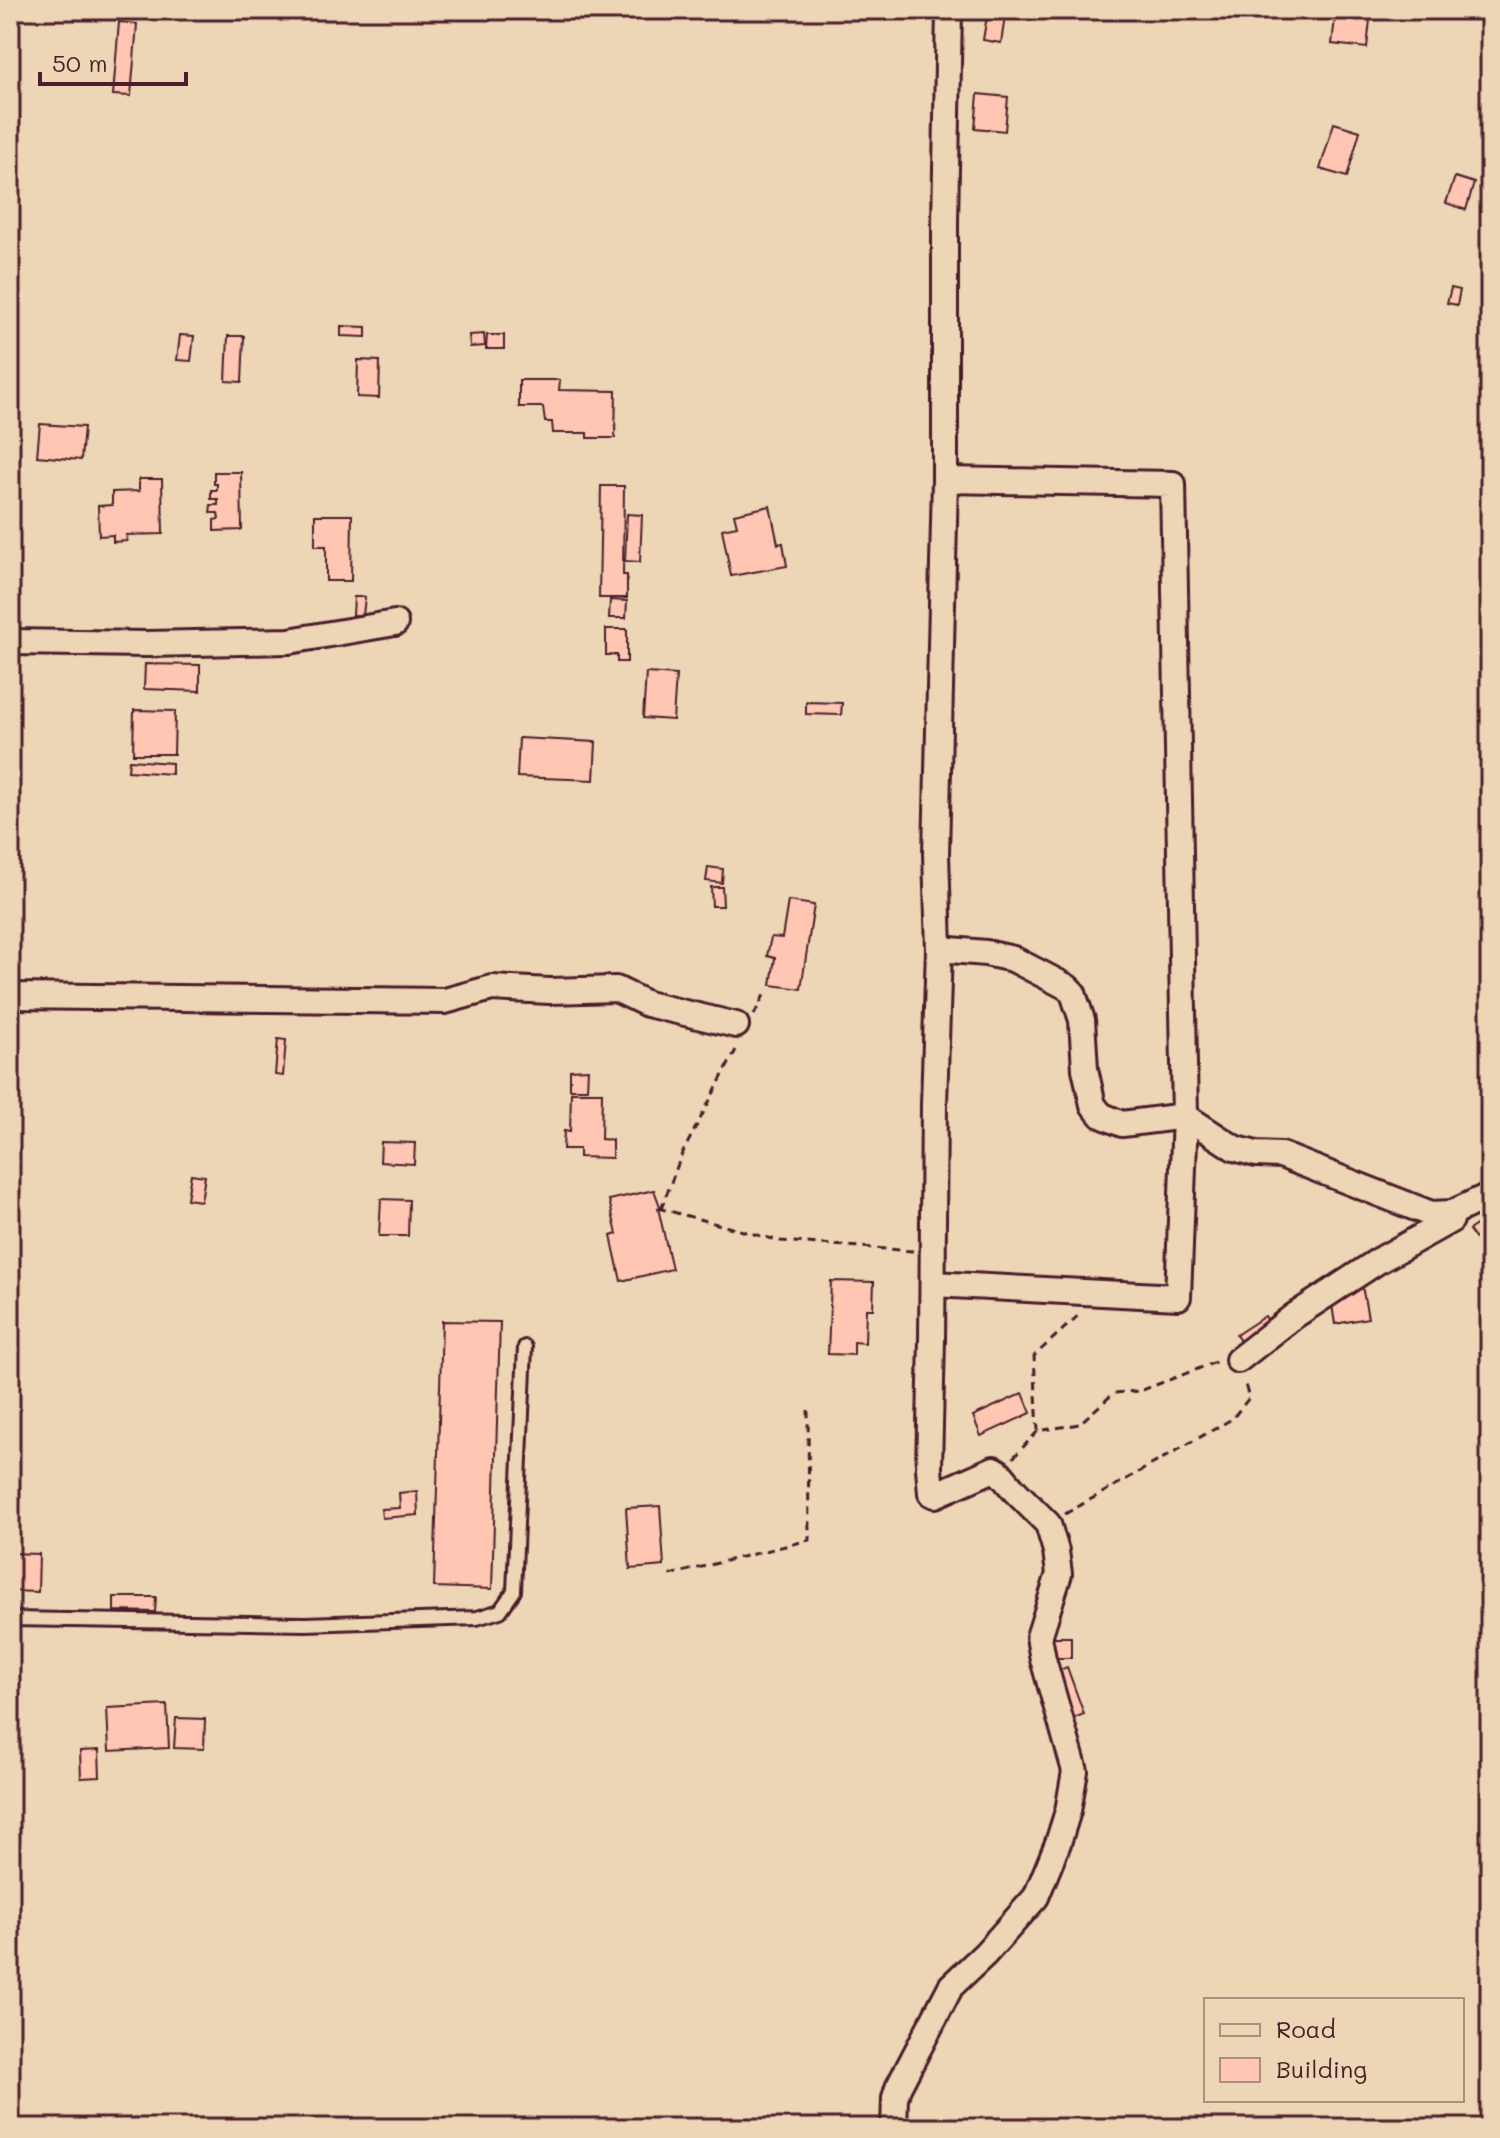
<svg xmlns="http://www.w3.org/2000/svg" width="1500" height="2138" font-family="Mali,sans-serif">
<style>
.building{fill:#fec6b3;stroke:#4a1f2b;stroke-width:2}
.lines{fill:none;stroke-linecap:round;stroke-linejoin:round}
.service-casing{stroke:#4a1f2b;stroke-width:18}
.minor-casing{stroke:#4a1f2b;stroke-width:30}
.path{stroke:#4a1f2b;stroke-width:3;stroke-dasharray:8 6;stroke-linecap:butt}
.service{stroke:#edd6b5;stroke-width:12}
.minor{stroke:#edd6b5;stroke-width:24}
</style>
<rect width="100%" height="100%" fill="#edd6b5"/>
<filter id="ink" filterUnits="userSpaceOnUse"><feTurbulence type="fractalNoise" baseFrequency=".0125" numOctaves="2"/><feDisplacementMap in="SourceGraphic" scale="16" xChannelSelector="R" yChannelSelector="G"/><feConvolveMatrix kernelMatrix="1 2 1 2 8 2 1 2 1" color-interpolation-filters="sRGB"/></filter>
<g filter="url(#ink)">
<!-- building -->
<g class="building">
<polygon points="988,10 1006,10 1001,43 983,40"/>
<polygon points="1336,10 1371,10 1367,48 1332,44"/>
<polygon points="119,22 137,24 131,96 113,95"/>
<polygon points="978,94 1008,97 1005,131 975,128"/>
<polygon points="1334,123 1360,131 1347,177 1320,169"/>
<polygon points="1455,177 1474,183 1466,210 1446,203"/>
<polygon points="1451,288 1460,290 1457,305 1447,303"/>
<polygon points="341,326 366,327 366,337 341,336"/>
<polygon points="484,334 485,346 470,347 469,335"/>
<polygon points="180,335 194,336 191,361 177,360"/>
<polygon points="487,335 504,335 504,349 486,349"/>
<polygon points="228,336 244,336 242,382 226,381"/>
<polygon points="358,360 380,361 379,398 357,397"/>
<polygon points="519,380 560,380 559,390 616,391 615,438 587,438 587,433 553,433 552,422 545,422 543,407 519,407"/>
<polygon points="40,424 84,427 81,460 37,456"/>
<polygon points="214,472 241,472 242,530 214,531 214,520 219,519 218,513 210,513 211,505 218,505 218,499 211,499 211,490 217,490 217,484 214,484"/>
<polygon points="139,479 162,479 163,534 126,535 127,541 113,542 113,535 99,536 98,506 112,505 112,492 139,491"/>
<polygon points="601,486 624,486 623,575 627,575 627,598 599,598"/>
<polygon points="770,506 778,544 783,543 787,566 731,576 722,529 737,526 734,514"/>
<polygon points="627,514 642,515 640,562 625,561"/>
<polygon points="315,515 352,515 351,581 326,581 326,546 315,546"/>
<polygon points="354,597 365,597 363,615 353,615"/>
<polygon points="610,600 627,601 626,618 609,618"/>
<polygon points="606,629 627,629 627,662 617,662 617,655 606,655"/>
<polygon points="10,651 16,651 15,788 10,788"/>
<polygon points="145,664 200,665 200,691 144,689"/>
<polygon points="646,673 676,675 673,720 643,718"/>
<polygon points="806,702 842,703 841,715 806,714"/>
<polygon points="134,710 175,711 174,754 133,754"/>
<polygon points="519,738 596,742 594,780 517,777"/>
<polygon points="129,760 172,763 172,774 128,771"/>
<polygon points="708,867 723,869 722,883 706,881"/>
<polygon points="711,887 722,887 723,906 712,906"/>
<polygon points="788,901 814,905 801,989 771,985 775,958 767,956 771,937 782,938"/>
<polygon points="278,1039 286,1040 283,1076 275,1075"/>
<polygon points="588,1069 587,1089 570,1089 570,1070"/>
<polygon points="571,1092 602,1092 601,1139 612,1140 612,1158 579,1157 579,1149 563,1149 564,1131 570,1132"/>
<polygon points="381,1142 415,1143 414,1164 380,1162"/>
<polygon points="191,1174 205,1176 201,1201 187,1199"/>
<polygon points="654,1190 661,1209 658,1208 672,1269 621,1281 611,1236 617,1234 609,1200"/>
<polygon points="381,1199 409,1200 408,1236 379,1236"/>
<polygon points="1490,1216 1490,1239 1489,1238 1479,1244 1469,1230"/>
<polygon points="831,1281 874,1282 873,1309 866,1309 865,1343 854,1342 854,1355 828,1354"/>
<polygon points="1362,1286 1368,1318 1335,1324 1330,1292"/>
<polygon points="1265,1316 1275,1330 1246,1350 1236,1335"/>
<polygon points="442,1321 500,1322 492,1589 434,1587"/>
<polygon points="1023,1393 1031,1413 981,1436 973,1416"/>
<polygon points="417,1491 418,1515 382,1518 381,1509 400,1508 399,1493"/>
<polygon points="660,1506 664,1566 630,1569 626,1508"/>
<polygon points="10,1553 39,1554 38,1592 10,1591"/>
<polygon points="114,1597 156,1597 155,1612 114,1611"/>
<rect x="1052" y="1637" width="19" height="21"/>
<polygon points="1067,1667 1084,1714 1067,1721 1050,1674"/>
<polygon points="167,1705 169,1748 109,1751 107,1708"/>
<polygon points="176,1718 205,1719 204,1749 174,1748"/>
<polygon points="99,1750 100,1777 81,1778 80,1751"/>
</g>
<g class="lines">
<defs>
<polyline id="service" points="10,1619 306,1624 477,1618 500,1611 514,1591 525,1347"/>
<g id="minor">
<polyline points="10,642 147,644 289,641 395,623"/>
<polyline points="939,949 986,953 1013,959 1067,987 1073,993 1082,1020 1085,1069 1093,1105 1101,1115 1122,1124 1185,1116 1234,1148 1256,1154 1281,1155 1431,1214 1452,1213 1490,1195"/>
<polyline points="10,996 445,1001 492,988 550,991 616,989 647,1004 736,1025"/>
<polyline points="933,1284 1178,1297 1185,1116 1173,484 945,480"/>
<polyline points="1238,1360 1294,1316 1378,1261 1451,1220 1452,1213"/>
<polyline points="894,2128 895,2098 898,2088 951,1986 985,1954 1036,1897 1058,1843 1068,1811 1075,1771 1043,1659 1039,1637 1059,1574 1056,1551 1048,1524 1015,1491 999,1472 994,1469 935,1495 931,1493 929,1468 932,1339 934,1104 939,949 936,854 945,480 945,222 949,10"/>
</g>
</defs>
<!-- service casing -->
<use href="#service" class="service-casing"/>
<!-- minor casing -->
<use href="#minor" class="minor-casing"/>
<!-- path -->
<g class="path">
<polyline points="754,1015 764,995"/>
<polyline points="658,1208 780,1241 913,1251"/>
<polyline points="661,1209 681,1156 738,1046"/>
<polyline points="1038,1431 1034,1356 1081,1313"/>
<polyline points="1013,1458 1038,1431 1079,1424 1114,1393 1140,1391 1216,1362"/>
<polyline points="1065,1514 1232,1419 1249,1398 1244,1381"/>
<polyline points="670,1575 809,1540 808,1410"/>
</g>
<!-- service -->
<use href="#service" class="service"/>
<!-- minor -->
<use href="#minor" class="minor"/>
</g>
</g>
<!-- margin -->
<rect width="1500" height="2138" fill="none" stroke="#edd6b5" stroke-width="40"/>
<rect x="20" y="20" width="1460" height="2098" fill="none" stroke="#4a1f2b" stroke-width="3" filter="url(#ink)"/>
<!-- legend -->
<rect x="1204" y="1998" width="260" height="104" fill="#edd6b5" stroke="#ac8d7e" stroke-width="2"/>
<rect x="1220" y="2024" width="40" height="12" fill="#edd6b5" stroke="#ac8d7e" stroke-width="2"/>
<text x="1276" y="2038" font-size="24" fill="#4a1f2b">Road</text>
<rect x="1220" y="2058" width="40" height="24" fill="#fec6b3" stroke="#ac8d7e" stroke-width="2"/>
<text x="1276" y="2078" font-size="24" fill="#4a1f2b">Building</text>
<!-- scale -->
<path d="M40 72v12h146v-12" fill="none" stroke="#4a1f2b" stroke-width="4"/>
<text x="52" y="72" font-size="24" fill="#4a1f2b" stroke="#edd6b5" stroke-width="6" paint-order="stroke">50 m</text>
</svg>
